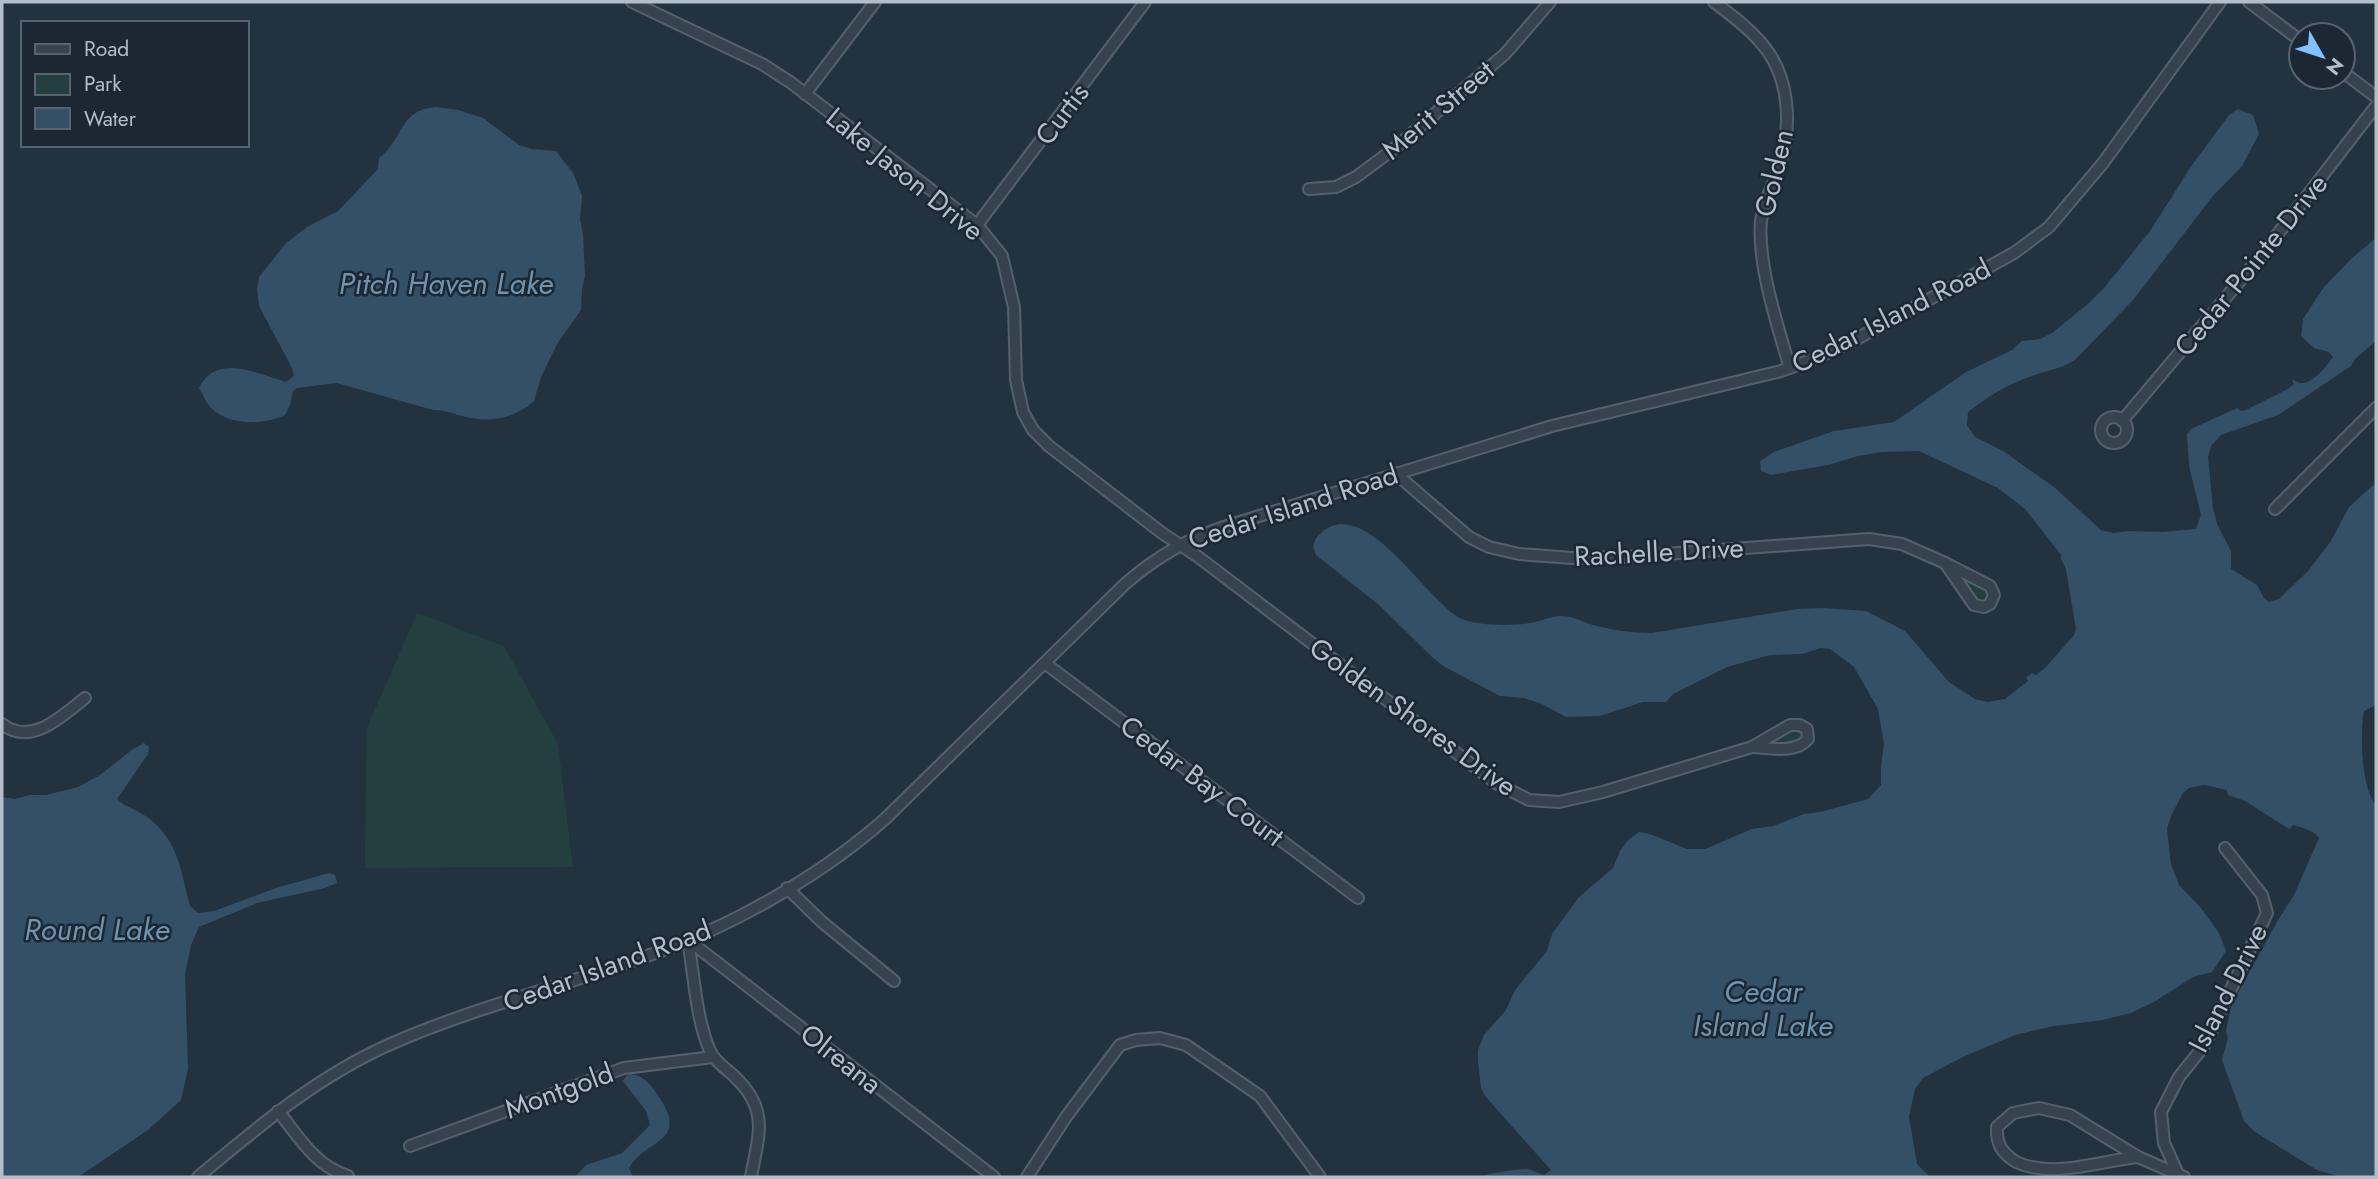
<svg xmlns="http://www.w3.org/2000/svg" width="2378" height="1179" font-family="Jost,sans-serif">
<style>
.green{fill:#243f3f}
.water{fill:#345067}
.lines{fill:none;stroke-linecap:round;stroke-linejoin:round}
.minor-casing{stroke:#54616c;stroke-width:14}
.minor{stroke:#36434e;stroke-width:10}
.labels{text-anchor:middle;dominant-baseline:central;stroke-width:5;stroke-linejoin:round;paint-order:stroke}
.street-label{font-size:28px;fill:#b2beca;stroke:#1b2833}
.water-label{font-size:30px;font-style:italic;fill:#7093af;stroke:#1b2833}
</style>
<rect width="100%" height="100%" fill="#22323e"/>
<!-- green -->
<g class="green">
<polygon points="1963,578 1987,589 1988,598 1984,602 1978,601"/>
<polygon points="417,613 504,646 558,744 573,867 365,868 366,730"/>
<polygon points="1791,729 1802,730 1804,736 1793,744 1770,743"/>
</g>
<!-- water -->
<g class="water">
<path d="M436,107L458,110L483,118L519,145L531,149L556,151L573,173L582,196L580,219L583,234L585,276L582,289L581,310L557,344L541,377L534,401C516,418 490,423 466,417C452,414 448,410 433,410L337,383L297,388L293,391L290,405L285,415C262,426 223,426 207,403C204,399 202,392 199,388C217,352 257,374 286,382L294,376L292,368L259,306L257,289L259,277L286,243L307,227L338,211L378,169L379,158C405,138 398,110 436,107Z"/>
<path d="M2238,109L2253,115L2259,134L2242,166L2212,197L2134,299L2075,360C2061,369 2047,370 2032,376C2010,383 1987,397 1968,412L1967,425L1975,437L2003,451L2054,487L2101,530L2113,533L2129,531L2163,532L2196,529L2201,515L2189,466L2187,434L2191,429L2237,408L2241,411L2246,410L2288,389L2294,384L2292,379C2295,381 2298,383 2302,383C2312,384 2328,365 2333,357L2329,352L2314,348L2301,336L2303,319L2324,287L2352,258L2376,238V341L2355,359L2351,366L2278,415L2221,435L2211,446L2208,457L2213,508L2217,524L2231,551V569L2257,585L2264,598L2269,602L2279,599L2308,571L2331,541L2349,507L2373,485L2376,488V705L2364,711C2360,732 2361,789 2376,805V1176L2341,1177L2317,1170L2255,1132L2244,1121L2222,1060L2228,1038L2226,1031L2230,1011L2234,1000L2277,922L2294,895L2319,838C2314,831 2302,827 2293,825L2289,829L2245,801L2228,795L2227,790L2204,785L2189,788L2183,793L2171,816L2167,829L2171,864L2179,885L2201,908L2219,933L2226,951L2212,972L2193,977L2154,1002L2131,1013L2103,1020L2054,1026L2015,1035L1965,1056L1923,1078L1915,1089L1909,1117L1917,1164L1930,1177H1481C1487,1173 1519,1169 1527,1169C1533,1170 1539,1174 1544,1175L1551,1170L1485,1096L1481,1088L1478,1061V1050L1484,1035L1506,1010L1515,990L1547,951L1552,934L1579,897L1613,868L1620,851L1628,840L1639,832L1650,834L1687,849H1705L1752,829L1773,826L1804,814L1820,812L1868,799L1881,785V766L1884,744L1878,709L1854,667L1830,649L1821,648L1802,654L1770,655L1727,667L1673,694L1666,702H1643L1600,716L1566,717L1542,704L1524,698L1500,696L1445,667L1433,658L1379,605L1316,555C1311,546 1314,539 1322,532C1367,495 1426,602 1462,619C1478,626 1514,626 1531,623C1542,621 1550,616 1562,616C1573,616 1583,622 1593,625C1611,630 1633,633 1652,633L1797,609L1823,608L1866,611L1905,631L1949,682L1975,699L1987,702L2005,699L2028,681L2026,678L2032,673L2036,675L2046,667L2074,635L2076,629L2066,569L2060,557L2062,556L2025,509L1998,488L1919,451L1882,452L1858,456L1828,465L1771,475L1761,471L1760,461L1774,452L1834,431L1894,422L1966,372L2012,350L2022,341L2040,339L2052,333L2089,303L2104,288L2150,231L2192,165L2229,115Z"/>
<path d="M144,743L149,747L148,754L117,799C125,807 140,811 150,819C179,842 181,873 190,906L198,913L214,911L276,888L329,873L335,875L337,883L325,888L257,903L199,927L191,945L185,974L188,1069L181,1100L148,1130L78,1177H2V797L15,799L30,795H46L78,787L100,775L133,749Z"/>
<path d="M631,1074C644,1076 650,1084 657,1094C691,1143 648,1137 629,1168L633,1177H575L586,1165L622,1153L650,1125L646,1111L623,1081L626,1076Z"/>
</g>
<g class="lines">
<defs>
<g id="minor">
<polyline points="632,2 762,64 790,82 977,225 1002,256 1014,307 1016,380 1023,412 1033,430 1049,446 1162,533 1197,556 1496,783 1529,800 1559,802 1603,792 1752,747"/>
<path d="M1714,2C1730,14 1749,28 1762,44C1789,75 1792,122 1781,161C1776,181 1763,200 1761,221C1757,263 1778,328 1790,368"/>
<polyline points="2249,2 2301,41"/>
<polyline points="2343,72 2376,97"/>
<polyline points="805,94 875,2"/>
<polyline points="1309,189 1336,187 1356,177 1391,151 1505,54 1550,2"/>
<polyline points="977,225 1145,2"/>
<circle cx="2114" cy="430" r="13"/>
<polyline points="2122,421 2260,257 2376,106"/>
<polyline points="1395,473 1469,537 1489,547 1519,554 1572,558 1624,557 1869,539 1902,544 1945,563"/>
<polyline points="2275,509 2376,408"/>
<polygon points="1945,563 1990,586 1994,595 1990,604 1984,607 1974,605"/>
<polyline points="1046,664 1358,898"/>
<path d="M2,724C31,747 62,716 85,698"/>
<path d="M1790,725H1800L1807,729L1808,739C1795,754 1771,748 1752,747Z"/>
<polyline points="787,888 822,922 894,981"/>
<polyline points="688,940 994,1177"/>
<path d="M688,940C694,975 696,1019 710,1051C715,1062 727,1069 736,1078C770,1111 758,1137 751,1177"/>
<path d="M278,1111C299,1137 315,1166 348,1176"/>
<polyline points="410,1146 624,1068 713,1057"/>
<path d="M2138,1157C2098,1161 2053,1179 2016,1162C2002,1153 1996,1144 1997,1127L2013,1113L2039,1108L2070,1115L2138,1157L2184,1177"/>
<polyline points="2178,1174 2164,1143 2161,1112 2179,1077 2204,1046 2267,913 2262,895 2225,848"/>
<path d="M198,1177C259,1126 319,1075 393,1043C484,1003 582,982 674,946C746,918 828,870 886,818L1125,584C1157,556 1189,538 1230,525L1552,426L1781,371L1816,358L1851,342L2014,253L2049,227L2103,163L2220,2"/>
<polyline points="1027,1177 1066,1117 1120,1045 1136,1040 1160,1038 1186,1045 1260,1096 1320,1177"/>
</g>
</defs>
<!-- minor casing -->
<use href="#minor" class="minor-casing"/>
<!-- minor -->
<use href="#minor" class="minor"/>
</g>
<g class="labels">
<!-- street labels -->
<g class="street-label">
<text transform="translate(1438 110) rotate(-40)">Merit Street</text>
<text transform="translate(1062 114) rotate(-53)">Curtis</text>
<text transform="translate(1774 173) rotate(-77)">Golden</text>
<text transform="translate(905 174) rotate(39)">Lake Jason Drive</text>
<text transform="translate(2251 265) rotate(-51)">Cedar Pointe Drive</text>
<text transform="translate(1891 316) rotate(-27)">Cedar Island Road</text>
<text transform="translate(1293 507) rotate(-18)">Cedar Island Road</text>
<text transform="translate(1659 552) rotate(-3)">Rachelle Drive</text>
<text transform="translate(1413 717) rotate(36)">Golden Shores Drive</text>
<text transform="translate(1202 781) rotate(37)">Cedar Bay Court</text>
<text transform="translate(607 966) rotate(-20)">Cedar Island Road</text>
<text transform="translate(2228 988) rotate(-63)">Island Drive</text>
<text transform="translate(841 1059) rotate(38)">Olreana</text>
<text transform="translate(559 1091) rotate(-20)">Montgold</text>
</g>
<!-- water labels -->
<g class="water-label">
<text x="446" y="283">Pitch Haven Lake</text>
<text x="97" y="929">Round Lake</text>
<text x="1763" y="991">Cedar<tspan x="1763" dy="34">Island Lake</tspan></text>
</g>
</g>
<!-- border -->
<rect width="2378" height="1179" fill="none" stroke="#b2beca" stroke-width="7"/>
<!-- legend -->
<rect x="21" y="21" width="228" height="126" fill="#1b2833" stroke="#57646f" stroke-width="2"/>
<rect x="35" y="44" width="35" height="10" fill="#36434e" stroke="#57646f" stroke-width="2"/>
<text x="84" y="56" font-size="21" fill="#b2beca">Road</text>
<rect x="35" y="74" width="35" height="21" fill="#243f3f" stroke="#57646f" stroke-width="2"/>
<text x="84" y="91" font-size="21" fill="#b2beca">Park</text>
<rect x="35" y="108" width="35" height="21" fill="#345067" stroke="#57646f" stroke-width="2"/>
<text x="84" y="126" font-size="21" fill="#b2beca">Water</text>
<!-- north arrow -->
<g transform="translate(2322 56) rotate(129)"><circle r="33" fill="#1b2833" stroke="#57646f" stroke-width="2"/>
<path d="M0-5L12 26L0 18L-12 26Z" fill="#82c1fe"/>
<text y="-10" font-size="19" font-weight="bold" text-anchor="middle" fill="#b2beca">N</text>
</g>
</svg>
